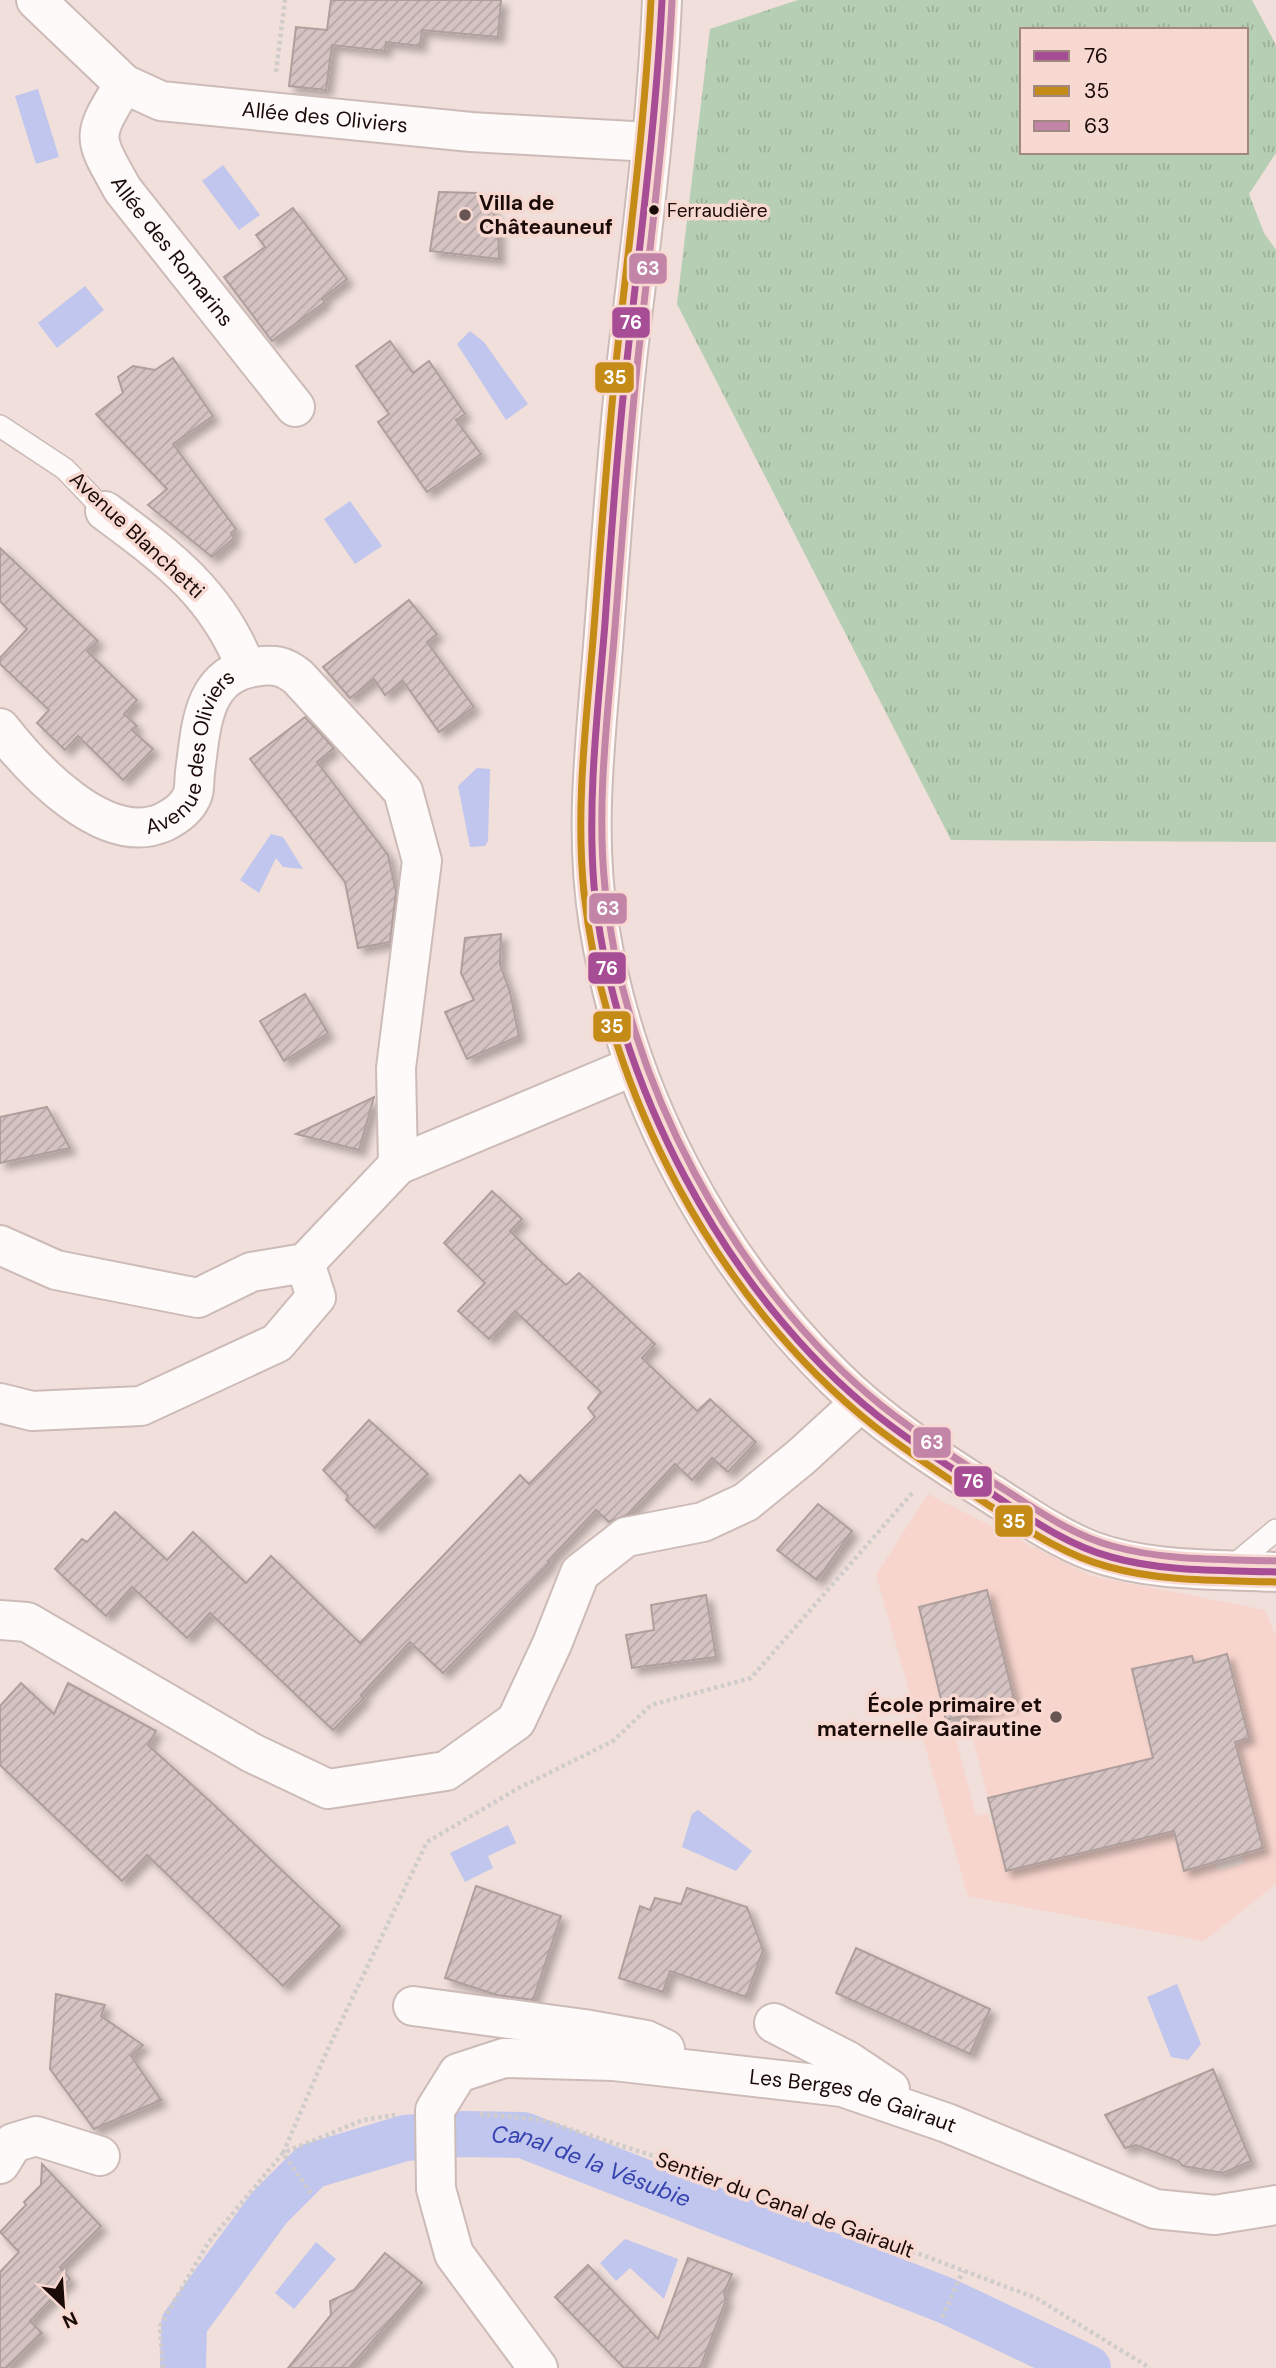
<svg xmlns="http://www.w3.org/2000/svg" width="1276" height="2368" font-family="'DM Sans',sans-serif">
<style>
.built{fill:#f7d5cd;fill-rule:evenodd}
.grass{fill:url(#grass-tufts);fill-rule:evenodd}
.water{fill:#c0c6ee}
.lines{fill:none;stroke-linecap:round;stroke-linejoin:round}
.canal{stroke:#c0c6ee;stroke-width:46}
.building{fill:url(#building-hatch);stroke:#ae9e9c;stroke-width:2;filter:url(#shadow)}
.lane-casing{stroke:#ccbbb7;stroke-width:24}
.street-casing{stroke:#ccbbb7;stroke-width:42}
.secondary-casing{stroke:#ccbbb7;stroke-width:42}
.path{stroke:#d1cccc;stroke-width:4.5;stroke-dasharray:3.5 3.5;stroke-linecap:butt}
.lane{stroke:#fdfaf9;stroke-width:21}
.street{stroke:#fdfaf9;stroke-width:38}
.secondary{stroke:#fdfaf9;stroke-width:38}
.bus-1-casing{stroke:#f8d9d2;stroke-width:12}
.bus-2-casing{stroke:#f8d9d2;stroke-width:12}
.bus-3-casing{stroke:#f8d9d2;stroke-width:12}
.bus-1{stroke:#a74d96;stroke-width:7}
.bus-2{stroke:#c48b17;stroke-width:7}
.bus-3{stroke:#c385a7;stroke-width:7}
.bus-dot{fill:#1b0b08;stroke:#f8d9d2;stroke-width:2.5}
.poi-dot{fill:#665552;stroke:#f8d9d2;stroke-width:2.5}
.labels{text-anchor:middle;dominant-baseline:central;stroke-width:7;stroke-linejoin:round;paint-order:stroke}
.bus-label{font-size:19px;fill:#1b0b08;stroke:#f8d9d2;text-anchor:start}
.street-label{font-size:21px;fill:#1b0b08;stroke:#f8d9d2}
.poi-label{font-size:21px;font-weight:bold;fill:#1b0b08;stroke:#f8d9d2;text-anchor:start}
.water-label{font-size:23px;font-style:italic;fill:#3643b0;stroke:#f8d9d2}
.line-badge{stroke:#f8d9d2;stroke-width:2.5}
.badge-label{font-size:19px;text-anchor:middle;font-weight:bold;fill:#fff}
</style>
<defs>
<pattern id="grass-tufts" width="24" height="20" patternUnits="userSpaceOnUse" patternTransform="scale(1.75)"><rect width="24" height="20" fill="#b6ceb4"/><path d="M3 7l-1-3M5 7V3M7 7l1-3M15 17l-1-3M17 17v-4M19 17l1-3" fill="none" stroke="#9cb099"/></pattern>
<pattern id="building-hatch" width="6" height="6" patternUnits="userSpaceOnUse" patternTransform="scale(1.75)"><rect width="6" height="6" fill="#d4c3c2"/><path d="M-1 1l2-2M0 6l6-6M5 7l2-2" fill="none" stroke="#b5a6a5"/></pattern>
<filter id="shadow"><feDropShadow dx="6" dy="6" stdDeviation="3.5" flood-color="#0004"/></filter>
</defs>
<rect width="100%" height="100%" fill="#f0dfda"/>
<!-- built -->
<path class="built" d="M928,1494L1091,1576L1265,1610L1276,1637V1884L1204,1941L968,1896L876,1575ZM987,1591L1015,1703L967,1715L988,1798L1156,1757L1132,1669L1191,1656L1194,1663L1227,1654L1249,1738L1199,1752L1263,1848L1242,1855L1244,1863L1218,1870L1215,1863L1185,1870L1174,1831L1007,1871L994,1821L990,1823L988,1814L976,1816L954,1732H950L946,1720L919,1607Z"/>
<!-- grass -->
<path class="grass" d="M798,0H1252L1276,45V153L1249,194L1264,233L1276,250V842L951,840L677,304L710,29ZM1022,30H1246V152H1022Z"/>
<!-- water -->
<g class="water">
<polygon points="38,89 59,157 36,164 15,96"/>
<polygon points="223,165 260,215 239,230 202,181"/>
<polygon points="85,286 104,310 57,348 38,323"/>
<polygon points="470,331 484,342 528,404 506,420 457,344"/>
<polygon points="350,501 382,546 355,564 324,519"/>
<polygon points="477,768 490,769 488,841 485,846 470,847 458,786"/>
<polygon points="271,834 283,837 303,869 283,867 276,858 259,893 240,880"/>
<polygon points="698,1810 752,1851 736,1871 682,1847 692,1814"/>
<polygon points="508,1825 516,1843 488,1856 493,1868 465,1882 450,1853"/>
<polygon points="1177,1984 1201,2044 1188,2060 1171,2057 1147,1997"/>
<polygon points="625,2239 678,2259 664,2299 630,2268 616,2281 600,2263"/>
<polygon points="316,2242 336,2259 294,2309 275,2293"/>
</g>
<g class="lines">
<!-- canal -->
<path class="canal" id="s1" d="M183,2368L184,2324L269,2208L311,2166L405,2138L461,2134L523,2135L947,2301L1088,2368"/>
</g>
<!-- building -->
<g class="building">
<polygon points="331,0 501,0 498,37 422,30 420,46 386,42 385,51 332,45 326,90 289,86 296,27 327,30"/>
<polygon points="439,192 478,193 491,206 498,225 499,259 430,251"/>
<polygon points="293,208 347,279 322,299 325,302 272,341 224,277 265,247 256,235"/>
<polygon points="390,341 413,373 429,361 465,414 456,420 481,454 427,492 378,422 389,414 356,366"/>
<polygon points="173,358 213,416 173,444 236,529 231,533 234,538 212,557 148,505 167,489 96,414 123,393 118,377 133,366 155,370"/>
<polygon points="0,548 98,641 87,651 137,700 124,714 137,726 132,730 153,749 123,780 78,736 65,750 37,723 49,710 0,664 0,658 27,629 0,601"/>
<polygon points="409,600 437,634 427,642 474,707 439,732 403,681 385,695 374,679 350,698 323,667"/>
<polygon points="305,717 334,748 317,762 388,855 396,892 390,942 358,948 345,882 250,759"/>
<polygon points="501,934 500,964 510,992 519,1036 467,1059 445,1012 474,1000 461,973 465,938"/>
<polygon points="305,994 328,1033 284,1061 260,1021"/>
<polygon points="374,1097 359,1150 296,1134"/>
<polygon points="47,1107 70,1148 0,1163 0,1117"/>
<polygon points="492,1191 522,1219 510,1231 536,1257 566,1285 579,1273 655,1344 642,1358 697,1411 710,1399 756,1442 728,1472 712,1458 692,1480 675,1464 627,1515 609,1522 596,1510 548,1561 550,1563 443,1673 410,1642 361,1695 364,1698 333,1730 210,1613 187,1638 132,1587 106,1616 55,1569 82,1539 87,1542 115,1512 167,1560 193,1532 246,1583 271,1556 360,1643 520,1475 529,1484 595,1417 588,1408 601,1392 515,1311 489,1339 458,1311 485,1283 444,1243"/>
<polygon points="369,1420 428,1474 375,1528 346,1500 348,1496 323,1470"/>
<polygon points="818,1504 852,1531 817,1580 777,1550"/>
<polygon points="987,1590 1015,1703 946,1720 919,1607"/>
<polygon points="706,1595 716,1657 632,1668 626,1635 654,1630 651,1605"/>
<polygon points="1227,1654 1249,1738 1235,1742 1263,1848 1184,1871 1174,1831 1006,1871 988,1798 1153,1758 1132,1669 1192,1656 1194,1663"/>
<polygon points="21,1683 54,1714 68,1683 156,1731 148,1745 212,1803 340,1926 283,1986 147,1855 122,1881 0,1765 0,1706"/>
<polygon points="476,1886 561,1916 533,2000 497,1995 445,1978"/>
<polygon points="687,1888 747,1907 763,1950 746,1997 670,1971 663,1992 619,1978 640,1906 650,1910 655,1898 681,1904"/>
<polygon points="856,1948 990,2009 970,2054 836,1993"/>
<polygon points="56,1994 105,2005 101,2016 143,2045 131,2056 161,2100 94,2129 50,2069"/>
<polygon points="1213,2069 1251,2161 1223,2173 1183,2166 1178,2161 1136,2145 1125,2148 1105,2115"/>
<polygon points="42,2164 101,2226 60,2267 70,2279 30,2321 42,2333 6,2368 0,2368 0,2272 19,2252 0,2232 26,2205 24,2202 41,2185"/>
<polygon points="385,2253 422,2283 372,2342 349,2368 288,2368 331,2315 330,2301 354,2290"/>
<polygon points="688,2258 732,2274 724,2293 726,2300 700,2368 624,2368 555,2297 588,2265 658,2339"/>
</g>
<g class="lines">
<defs>
<g id="lane">
<polyline points="0,426 65,469 105,511"/>
<polyline points="1228,1570 1276,1530"/>
</g>
<g id="street">
<path id="s2" d="M36,0L124,84L161,101L471,132L650,142"/>
<path id="s3" d="M124,84C91,138 92,135 123,190L295,407"/>
<path d="M105,511C167,557 217,593 246,668"/>
<path id="s4" d="M0,728C32,769 105,849 164,822C174,817 186,809 191,798C195,792 194,780 195,772C201,730 201,675 254,667C274,664 283,665 298,677L403,791L422,861L396,1068L398,1165"/>
<polyline points="0,1245 56,1270 198,1298 251,1272 305,1263 398,1165 634,1066"/>
<polyline points="0,1403 32,1411 141,1406 277,1343 316,1297 305,1263"/>
<polyline points="0,1620 27,1622 252,1753 328,1789 446,1771 516,1721 552,1644 580,1573 626,1537 703,1522 746,1502 801,1457 860,1403"/>
<polyline points="413,2006 584,2029 646,2040 665,2049"/>
<polyline points="774,2023 848,2061 890,2089"/>
<polyline points="0,2164 13,2143 36,2136 100,2156"/>
<path id="s5" d="M538,2368L454,2254L436,2189L435,2110L458,2073L504,2058L614,2061L842,2087L947,2123L1155,2209L1215,2215L1276,2205"/>
</g>
<path id="secondary" d="M662,0C657,120 641,240 627,360C617,451 611,542 604,633C597,730 583,828 599,925C626,1095 712,1256 834,1377C880,1423 935,1458 990,1493C1023,1514 1056,1537 1092,1551C1149,1572 1216,1569 1276,1572"/>
</defs>
<!-- lane casing -->
<use href="#lane" class="lane-casing"/>
<!-- street casing -->
<use href="#street" class="street-casing"/>
<!-- secondary casing -->
<use href="#secondary" class="secondary-casing"/>
<!-- path -->
<g class="path">
<polyline points="276,72 285,0"/>
<polyline points="480,2114 542,2120 694,2169 1036,2298 1150,2368"/>
<polyline points="311,2193 283,2153 327,2051 427,1842 517,1789 613,1741 651,1705 751,1678 914,1491"/>
<polyline points="942,2317 963,2271"/>
<polyline points="163,2368 160,2326 208,2243 283,2153 363,2120 395,2115"/>
</g>
<!-- lane -->
<use href="#lane" class="lane"/>
<!-- street -->
<use href="#street" class="street"/>
<!-- secondary -->
<use href="#secondary" class="secondary"/>
<defs>
<path id="bus-1" d="M662,0C656,121 640,240 627,360C617,447 611,535 605,623C598,710 587,798 594,886C611,1078 726,1296 878,1416C914,1444 952,1469 991,1493C1029,1518 1067,1545 1111,1557C1164,1572 1221,1570 1276,1572"/>
<path id="bus-2" d="M651,0C645,122 629,242 616,363C607,451 601,539 594,628C587,716 575,805 584,893C606,1092 717,1301 874,1426C910,1454 949,1479 987,1504C1026,1529 1064,1555 1109,1567C1163,1582 1220,1580 1276,1582"/>
<path id="bus-3" d="M672,1C666,123 650,245 637,367C628,454 622,540 615,627C608,714 596,802 605,888C623,1077 734,1287 882,1406C920,1436 961,1462 1002,1488C1037,1510 1072,1535 1112,1546C1165,1561 1222,1559 1276,1561"/>
</defs>
<!-- bus-1 casing -->
<use href="#bus-1" class="bus-1-casing"/>
<!-- bus-2 casing -->
<use href="#bus-2" class="bus-2-casing"/>
<!-- bus-3 casing -->
<use href="#bus-3" class="bus-3-casing"/>
<!-- bus-1 -->
<use href="#bus-1" class="bus-1"/>
<!-- bus-2 -->
<use href="#bus-2" class="bus-2"/>
<!-- bus-3 -->
<use href="#bus-3" class="bus-3"/>
</g>
<!-- markers -->
<circle class="bus-dot" cx="654" cy="210" r="6"/>
<g class="poi-dot">
<circle cx="465" cy="215" r="7"/>
<circle cx="1056" cy="1717" r="7"/>
</g>
<g class="labels">
<!-- bus labels -->
<g class="bus-label">
<text x="667" y="210">Ferraudière</text>
</g>
<!-- street labels -->
<g class="street-label">
<text stroke="none"><textPath href="#s2" startOffset="327">Allée des Oliviers</textPath></text>
<text stroke="none"><textPath href="#s3" startOffset="196">Allée des Romarins</textPath></text>
<text transform="translate(137 535) rotate(43)">Avenue Blanchetti</text>
<text stroke="none"><textPath href="#s4" startOffset="278">Avenue des Oliviers</textPath></text>
<text stroke="none"><textPath href="#s5" startOffset="733">Les Berges de Gairaut</textPath></text>
<text transform="translate(785 2205) rotate(20)">Sentier du Canal de Gairault</text>
</g>
<!-- poi labels -->
<g class="poi-label">
<text x="479" y="203">Villa de<tspan x="479" dy="24">Châteauneuf</tspan></text>
<text x="1042" y="1705" text-anchor="end">École primaire et<tspan x="1042" dy="24">maternelle Gairautine</tspan></text>
</g>
<!-- water labels -->
<g class="water-label">
<text stroke="none"><textPath href="#s1" startOffset="537">Canal de la Vésubie</textPath></text>
</g>
</g>
<g class="line-badge">
<rect x="628" y="252" width="40" height="33" rx="7" fill="#c385a7"/>
<rect x="611" y="306" width="40" height="33" rx="7" fill="#a74d96"/>
<rect x="594" y="361" width="41" height="33" rx="7" fill="#c48b17"/>
<rect x="588" y="892" width="40" height="33" rx="7" fill="#c385a7"/>
<rect x="587" y="951" width="40" height="34" rx="7" fill="#a74d96"/>
<rect x="592" y="1010" width="40" height="33" rx="7" fill="#c48b17"/>
<rect x="912" y="1426" width="40" height="33" rx="7" fill="#c385a7"/>
<rect x="953" y="1465" width="40" height="33" rx="7" fill="#a74d96"/>
<rect x="994" y="1504" width="40" height="34" rx="7" fill="#c48b17"/>
</g>
<g class="badge-label">
<text x="648" y="275">63</text>
<text x="631" y="329">76</text>
<text x="615" y="384">35</text>
<text x="608" y="915">63</text>
<text x="607" y="975">76</text>
<text x="612" y="1033">35</text>
<text x="932" y="1449">63</text>
<text x="973" y="1488">76</text>
<text x="1014" y="1528">35</text>
</g>
<!-- legend -->
<rect x="1020" y="28" width="228" height="126" fill="#f8d9d2" stroke="#a08781" stroke-width="2"/>
<rect x="1034" y="51" width="35" height="10" fill="#a74d96" stroke="#a08781" stroke-width="2"/>
<text x="1084" y="63" font-size="21" fill="#1b0b08">76</text>
<rect x="1034" y="86" width="35" height="10" fill="#c48b17" stroke="#a08781" stroke-width="2"/>
<text x="1084" y="98" font-size="21" fill="#1b0b08">35</text>
<rect x="1034" y="121" width="35" height="10" fill="#c385a7" stroke="#a08781" stroke-width="2"/>
<text x="1084" y="133" font-size="21" fill="#1b0b08">63</text>
<!-- north arrow -->
<g transform="translate(63 2305) rotate(155)" stroke="#f8d9d2" stroke-width="5" paint-order="stroke">
<path d="M0-5L12 26L0 18L-12 26Z" fill="#1b0b08"/>
<text y="-10" font-size="19" font-weight="bold" text-anchor="middle" fill="#1b0b08">N</text>
</g>
</svg>
